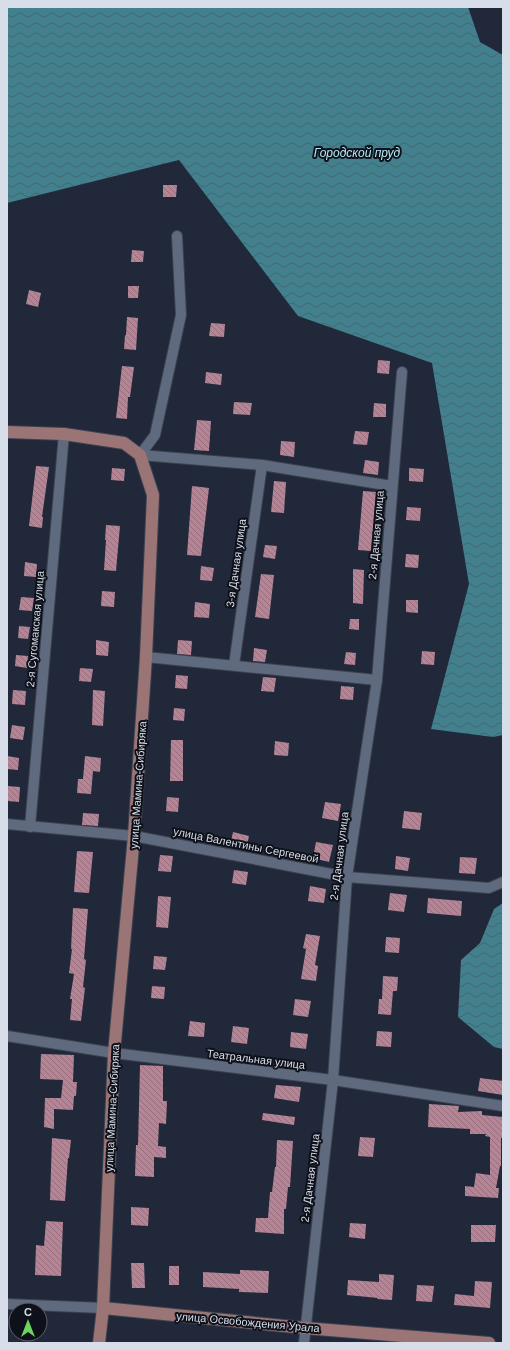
<svg xmlns="http://www.w3.org/2000/svg" width="510" height="1350" font-family="Helvetica,sans-serif">
<style>
.water{fill:url(#water-waves)}
.building{fill:url(#building-back-hatch)}
.lines{fill:none;stroke-linecap:round;stroke-linejoin:round}
.street-casing{stroke:#3b4250;stroke-width:12}
.primary-casing{stroke:#3b4250;stroke-width:14}
.street{stroke:#606a7e;stroke-width:10}
.primary{stroke:#9b7475;stroke-width:12}
.labels{text-anchor:middle;dominant-baseline:central;stroke-width:4;stroke-linejoin:round;paint-order:stroke}
.street-label{font-size:11px;fill:#d7dde9;stroke:#0e1119}
.water-label{font-size:12px;font-style:italic;fill:#b5ebf8;stroke:#0e1119}
</style>
<defs>
<pattern id="water-waves" width="16" height="10" patternUnits="userSpaceOnUse"><rect width="16" height="10" fill="#43808d"/><path d="M0 5q4-4 8 0t8 0" fill="none" stroke="#426771"/></pattern>
<pattern id="building-back-hatch" width="6" height="6" patternUnits="userSpaceOnUse"><rect width="6" height="6" fill="#b68495"/><path d="M-1 5l2 2M0 0l6 6M5-1l2 2" fill="none" stroke="#93707d"/></pattern>
</defs>
<rect width="100%" height="100%" fill="#20283a"/>
<!-- water -->
<g class="water">
<polygon points="7,7 468,7 480,42 503,55 503,735 493,737 431,729 469,584 432,363 298,316 179,160 7,203"/>
<polygon points="503,903 503,1049 494,1047 458,1017 461,960 480,943 494,909"/>
</g>
<!-- building -->
<g class="building">
<polygon points="163,185 177,185 176,197 163,197"/>
<polygon points="132,250 144,251 143,262 131,262"/>
<polygon points="128,286 139,286 138,298 128,298"/>
<polygon points="29,290 41,293 38,307 26,304"/>
<polygon points="127,317 138,318 136,350 124,349 125,335 126,335"/>
<polygon points="211,323 225,324 224,337 209,336"/>
<polygon points="378,360 390,361 389,374 377,373"/>
<polygon points="122,366 134,367 130,397 128,397 127,419 116,418"/>
<polygon points="206,372 222,374 221,385 205,383"/>
<polygon points="234,402 252,403 250,415 233,414"/>
<polygon points="374,403 386,404 386,417 373,417"/>
<polygon points="197,420 211,421 209,451 194,450"/>
<polygon points="355,431 369,432 367,445 353,444"/>
<polygon points="281,441 295,442 294,457 280,455"/>
<polygon points="365,460 379,462 378,475 363,473"/>
<polygon points="36,466 49,467 42,517 43,517 42,528 29,526"/>
<polygon points="112,468 125,469 124,481 111,480"/>
<polygon points="409,468 424,469 423,482 409,481"/>
<polygon points="274,481 286,482 284,513 271,512"/>
<polygon points="192,486 209,488 201,556 187,555"/>
<polygon points="363,491 376,492 371,551 358,550"/>
<polygon points="407,507 421,508 420,521 406,520"/>
<polygon points="106,525 120,526 116,571 104,570 106,540 105,540"/>
<polygon points="265,545 277,546 275,559 263,557"/>
<polygon points="406,554 419,555 418,568 405,567"/>
<polygon points="25,562 37,564 36,577 24,576"/>
<polygon points="201,566 214,568 212,581 200,580"/>
<polygon points="353,569 364,570 363,604 353,603"/>
<polygon points="261,574 274,575 269,619 255,617"/>
<polygon points="102,591 115,592 114,607 101,606"/>
<polygon points="21,597 34,598 32,611 19,610"/>
<polygon points="406,600 418,600 418,613 406,612"/>
<polygon points="195,602 210,604 209,618 194,617"/>
<polygon points="350,619 359,619 359,630 349,629"/>
<polygon points="19,626 30,627 28,639 18,638"/>
<polygon points="96,640 109,642 108,656 96,655"/>
<polygon points="178,640 192,641 191,655 177,654"/>
<polygon points="254,648 267,650 265,662 253,661"/>
<polygon points="422,651 435,652 434,665 421,664"/>
<polygon points="346,652 356,653 355,665 344,664"/>
<polygon points="16,655 28,656 27,668 15,666"/>
<polygon points="80,668 93,669 91,682 79,681"/>
<polygon points="176,675 188,676 187,689 175,688"/>
<polygon points="263,677 276,678 274,692 261,691"/>
<polygon points="341,686 354,687 353,700 340,699"/>
<polygon points="13,690 26,691 25,705 12,704"/>
<polygon points="93,690 105,691 103,726 92,725"/>
<polygon points="174,708 185,709 184,721 173,720"/>
<polygon points="12,725 25,727 23,740 10,738"/>
<polygon points="171,740 183,740 183,781 170,781"/>
<polygon points="275,741 289,743 288,756 274,755"/>
<polygon points="7,756 19,758 18,770 7,769"/>
<polygon points="85,756 101,758 100,772 93,771 91,794 77,793 78,779 83,779"/>
<polygon points="7,786 20,787 19,802 7,801"/>
<polygon points="167,797 179,798 178,812 166,811"/>
<polygon points="325,802 341,804 338,821 322,818"/>
<polygon points="404,811 422,813 420,830 402,828"/>
<polygon points="83,813 99,814 98,826 82,825"/>
<polygon points="233,832 249,836 246,850 230,846"/>
<polygon points="316,842 333,845 329,862 313,858"/>
<polygon points="77,851 93,852 89,893 74,892"/>
<polygon points="160,855 173,856 171,872 158,871"/>
<polygon points="396,856 410,858 408,871 395,869"/>
<polygon points="460,857 477,858 475,874 459,873"/>
<polygon points="234,870 248,872 246,885 232,883"/>
<polygon points="310,886 326,889 324,903 308,901"/>
<polygon points="390,893 407,895 404,912 388,910"/>
<polygon points="158,896 171,897 168,928 156,927"/>
<polygon points="428,898 462,901 461,916 427,913"/>
<polygon points="73,908 88,909 84,959 86,960 83,987 85,988 81,1021 70,1020 72,999 70,999 74,974 69,973 72,949 71,949"/>
<polygon points="306,934 320,936 315,965 318,966 316,981 301,979 306,949 303,948"/>
<polygon points="386,937 400,938 399,953 385,952"/>
<polygon points="154,956 167,957 165,970 153,969"/>
<polygon points="383,976 398,977 397,991 393,991 391,1015 378,1014 379,999 382,999"/>
<polygon points="152,986 165,987 164,999 151,998"/>
<polygon points="295,999 311,1001 308,1017 293,1015"/>
<polygon points="190,1021 205,1023 204,1037 188,1036"/>
<polygon points="233,1026 249,1028 247,1044 231,1042"/>
<polygon points="377,1031 392,1032 391,1047 376,1046"/>
<polygon points="291,1032 308,1034 306,1049 290,1047"/>
<polygon points="41,1054 74,1055 73,1082 77,1082 76,1096 74,1096 73,1110 54,1109 54,1129 44,1127 45,1098 61,1098 63,1080 40,1079"/>
<polygon points="140,1065 163,1066 163,1101 167,1101 166,1124 159,1123 158,1146 166,1147 166,1158 154,1157 154,1177 135,1176 136,1145 138,1145"/>
<polygon points="480,1078 503,1081 503,1095 478,1091"/>
<polygon points="276,1085 301,1087 299,1102 274,1098"/>
<polygon points="429,1104 459,1106 458,1112 482,1111 482,1115 503,1117 503,1133 502,1138 501,1138 501,1166 500,1166 496,1188 499,1188 498,1198 465,1196 465,1186 474,1187 476,1173 490,1175 490,1137 485,1136 486,1134 470,1134 470,1129 428,1127"/>
<polygon points="263,1113 295,1117 294,1125 262,1120"/>
<polygon points="360,1137 375,1138 373,1157 358,1156"/>
<polygon points="52,1138 71,1140 69,1158 68,1158 65,1201 50,1200"/>
<polygon points="277,1140 293,1141 290,1187 288,1187 286,1209 284,1209 284,1234 255,1232 256,1218 268,1218 270,1192 272,1192 275,1167 276,1167"/>
<polygon points="131,1207 149,1208 148,1226 131,1225"/>
<polygon points="46,1221 63,1222 61,1276 35,1275 36,1245 44,1246"/>
<polygon points="350,1223 366,1224 365,1239 349,1237"/>
<polygon points="471,1225 496,1225 495,1242 471,1242"/>
<polygon points="131,1263 144,1263 145,1288 132,1288"/>
<rect x="169" y="1266" width="10" height="19"/>
<polygon points="240,1270 269,1271 268,1293 239,1292 239,1289 203,1287 203,1272 240,1274"/>
<polygon points="379,1274 394,1275 392,1300 377,1299 378,1298 347,1295 348,1280 379,1282"/>
<polygon points="475,1281 492,1282 490,1308 454,1305 455,1294 474,1296"/>
<polygon points="417,1285 434,1286 432,1302 416,1301"/>
</g>
<g class="lines">
<defs>
<g id="street">
<polyline points="140,455 262,465 392,486"/>
<polyline points="140,455 155,435 181,315 177,236"/>
<polyline points="146,657 377,680"/>
<polyline points="234,665 262,465"/>
<polyline points="7,824 134,836 347,877 489,888 503,882"/>
<polyline points="30,827 64,434"/>
<polyline points="7,1036 114,1053 333,1080 503,1106"/>
<polyline points="7,1304 103,1308"/>
<polyline points="304,1343 333,1080 347,877 377,680 402,372"/>
</g>
<g id="primary">
<polyline points="7,432 64,434 124,443 140,455 153,495 146,657 134,836 114,1053 103,1308 99,1343"/>
<polyline points="103,1308 305,1328 489,1343"/>
</g>
</defs>
<!-- street casing -->
<use href="#street" class="street-casing"/>
<!-- primary casing -->
<use href="#primary" class="primary-casing"/>
<!-- street -->
<use href="#street" class="street"/>
<!-- primary -->
<use href="#primary" class="primary"/>
</g>
<g class="labels">
<!-- street labels -->
<g class="street-label">
<text transform="translate(376 535) rotate(-85)">2-я Дачная улица</text>
<text transform="translate(236 563) rotate(-82)">3-я Дачная улица</text>
<text transform="translate(35 629) rotate(-85)">2-я Сугомакская улица</text>
<text transform="translate(138 785) rotate(-86)">улица Мамина-Сибиряка</text>
<text transform="translate(246 845) rotate(11)">улица Валентины Сергеевой</text>
<text transform="translate(339 856) rotate(-83)">2-я Дачная улица</text>
<text transform="translate(256 1059) rotate(7)">Театральная улица</text>
<text transform="translate(112 1108) rotate(-87)">улица Мамина-Сибиряка</text>
<text transform="translate(310 1178) rotate(-83)">2-я Дачная улица</text>
<text transform="translate(248 1322) rotate(5)">улица Освобождения Урала</text>
</g>
<!-- water labels -->
<g class="water-label">
<text x="357" y="153">Городской пруд</text>
</g>
</g>
<!-- border -->
<rect width="510" height="1350" fill="none" stroke="#d7dde9" stroke-width="16"/>
<!-- north arrow -->
<g transform="translate(28 1322)"><circle r="19" fill="#0e1119" stroke="#5e636c"/>
<path d="M0-3L7 15L0 10L-7 15Z" fill="#6dd361"/>
<text y="-6" font-size="11" font-weight="bold" text-anchor="middle" fill="#d7dde9">С</text>
</g>
</svg>
